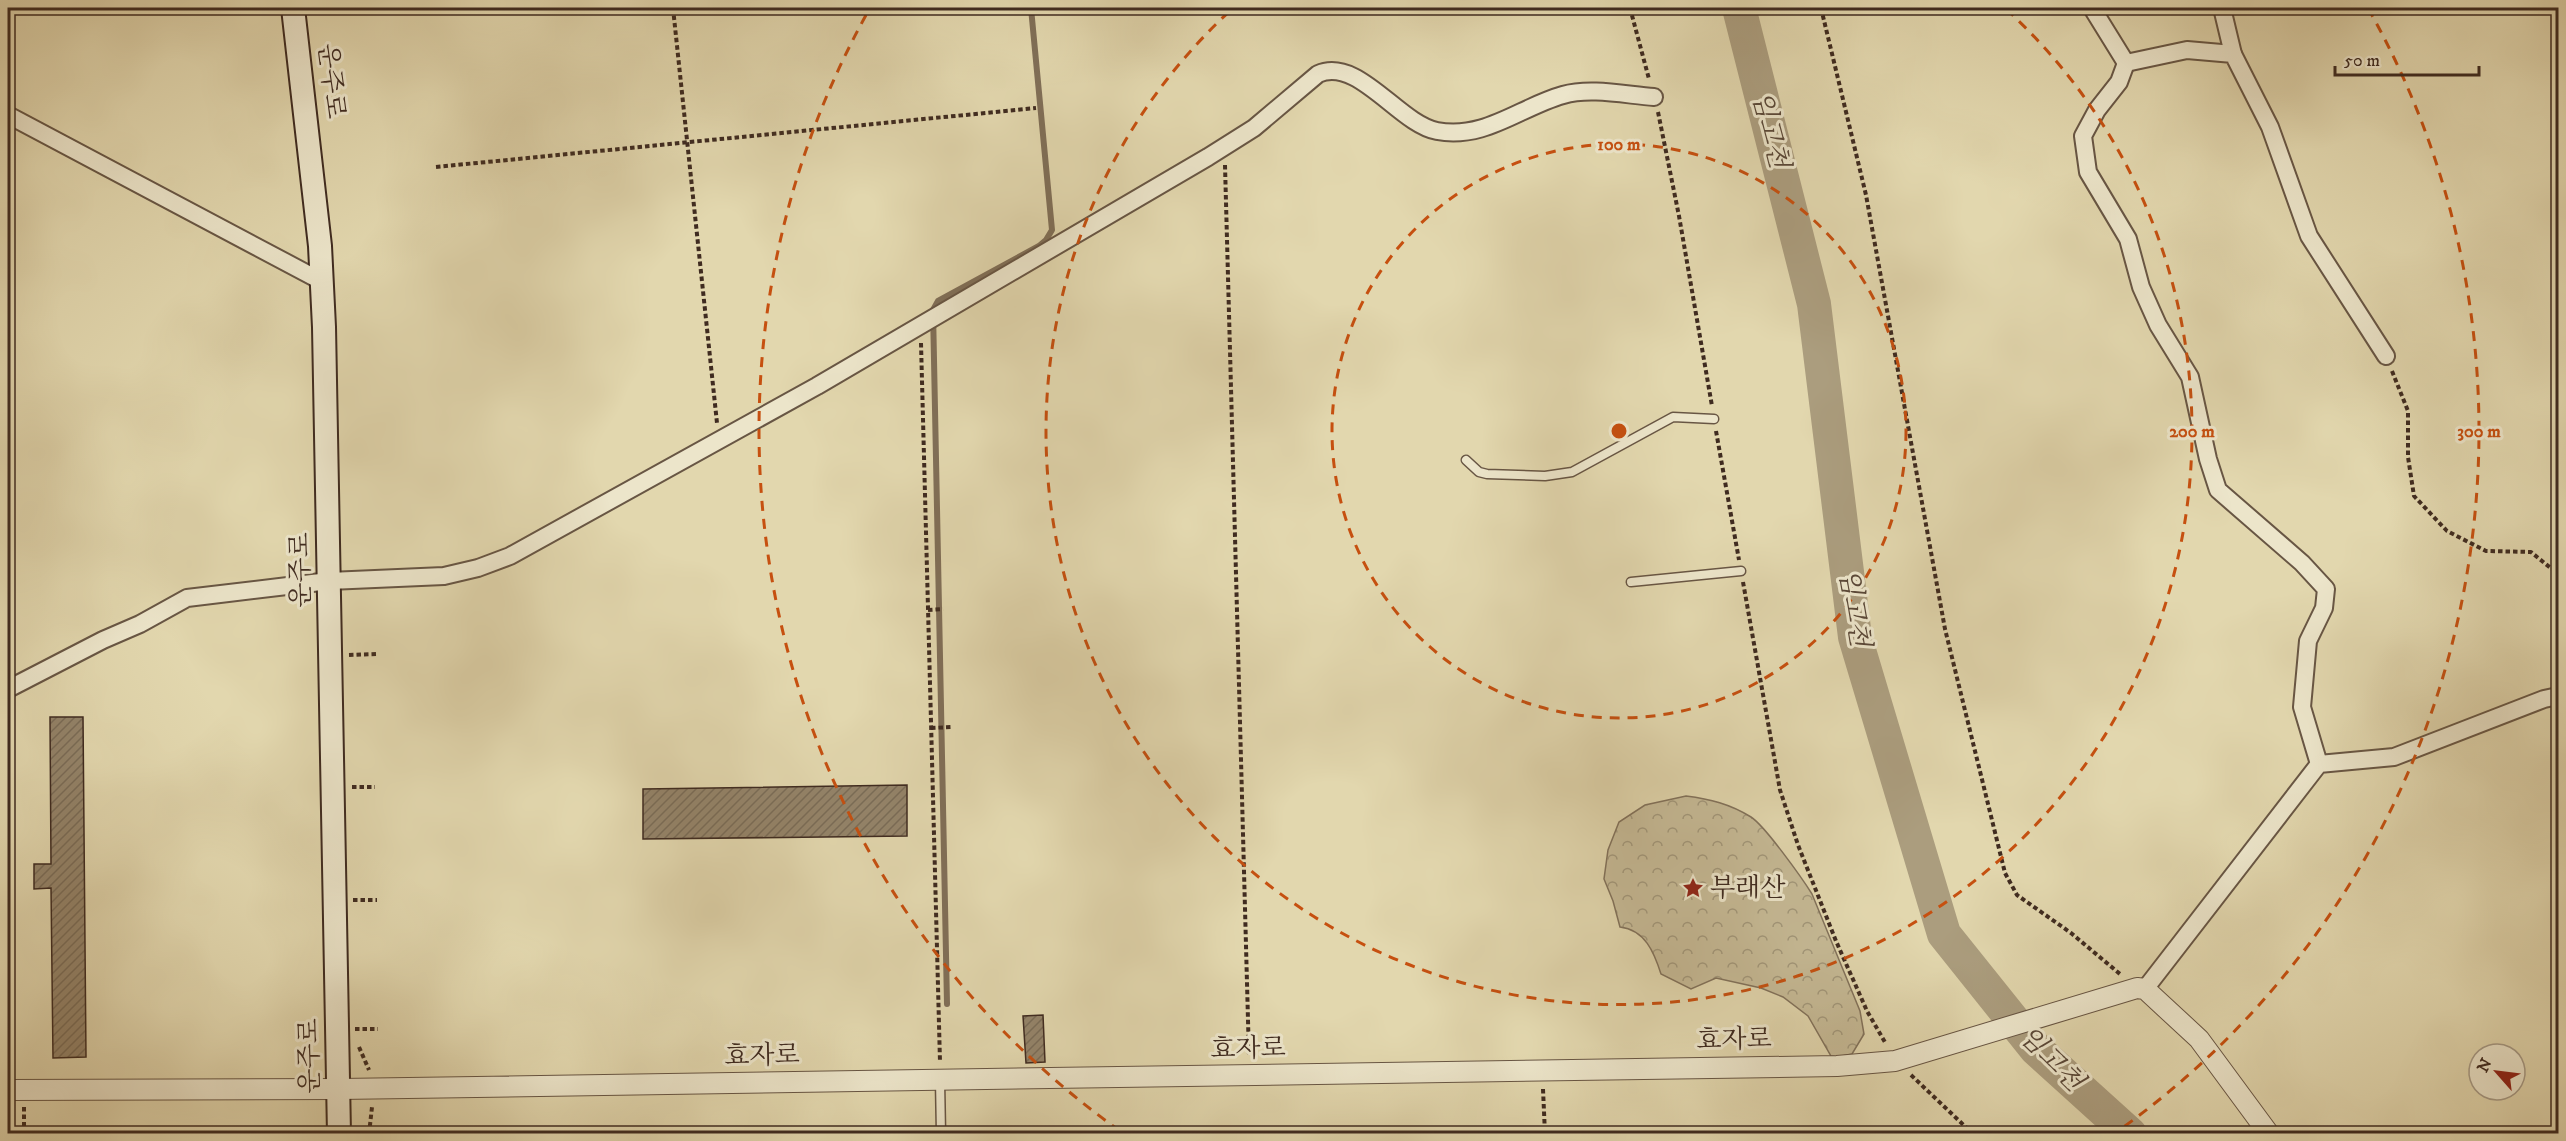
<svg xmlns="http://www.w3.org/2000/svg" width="2566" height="1141" font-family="'IM FELL DW Pica','Noto Serif KR',serif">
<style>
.forest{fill:url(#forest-crowns);stroke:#82725b;stroke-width:1.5}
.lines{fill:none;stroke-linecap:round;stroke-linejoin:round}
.stream{stroke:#806f58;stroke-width:6}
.river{stroke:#ab9d7e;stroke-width:34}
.building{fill:url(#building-hatch);stroke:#3f2b20;stroke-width:1.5}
.service-casing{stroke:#685644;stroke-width:11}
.minor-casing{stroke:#685644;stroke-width:20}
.tertiary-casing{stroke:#685644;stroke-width:22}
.secondary-casing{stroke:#3f2b20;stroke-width:26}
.path{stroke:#3f2b20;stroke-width:4;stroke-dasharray:4.5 3;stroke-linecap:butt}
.service{stroke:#ece5ca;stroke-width:8}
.minor{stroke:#ece5ca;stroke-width:16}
.tertiary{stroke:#ece5ca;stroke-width:20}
.secondary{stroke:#ece5ca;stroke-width:22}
.ring{fill:none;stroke:#c65010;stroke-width:3;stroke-dasharray:10 8}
.labels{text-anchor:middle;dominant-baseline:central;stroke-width:6;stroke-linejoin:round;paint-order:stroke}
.street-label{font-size:26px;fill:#3f2b20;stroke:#ece5ca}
.poi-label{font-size:26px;fill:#3f2b20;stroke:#ece5ca;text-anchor:start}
.water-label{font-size:27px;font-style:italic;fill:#5a4838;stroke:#ece5ca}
.centre{fill:#c65010;stroke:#ece5ca;stroke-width:3}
.ring-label{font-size:18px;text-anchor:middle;font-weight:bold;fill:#c65010;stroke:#ece5ca;stroke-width:6;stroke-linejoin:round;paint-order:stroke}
</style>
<defs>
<pattern id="forest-crowns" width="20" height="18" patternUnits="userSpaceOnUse" patternTransform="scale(1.5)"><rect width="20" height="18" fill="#c6ba96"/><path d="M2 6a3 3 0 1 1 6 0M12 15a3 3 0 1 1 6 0" fill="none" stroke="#a2977a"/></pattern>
<pattern id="building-hatch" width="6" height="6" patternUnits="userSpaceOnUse" patternTransform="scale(1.5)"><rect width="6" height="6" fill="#94846a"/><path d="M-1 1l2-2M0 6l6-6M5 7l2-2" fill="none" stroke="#7a6c57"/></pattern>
</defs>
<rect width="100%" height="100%" fill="#e2d7ae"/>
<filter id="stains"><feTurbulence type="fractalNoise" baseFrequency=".00333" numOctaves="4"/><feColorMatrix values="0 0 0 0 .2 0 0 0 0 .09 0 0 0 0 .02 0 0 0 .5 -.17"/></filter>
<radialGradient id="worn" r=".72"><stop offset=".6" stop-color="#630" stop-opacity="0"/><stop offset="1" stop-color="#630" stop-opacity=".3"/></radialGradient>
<!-- forest -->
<path class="forest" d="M1686,796C1710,799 1730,804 1751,817C1765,826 1802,878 1812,894L1860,1011L1864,1034L1852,1054L1837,1057L1831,1056L1808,1016L1783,997L1761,988L1716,978L1691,989L1661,974C1654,952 1645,930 1620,927L1613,901L1604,879L1608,850L1619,822L1645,805Z"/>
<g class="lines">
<!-- stream -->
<polyline class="stream" points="947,1004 933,310 938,301 1039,246 1046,240 1052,230 1031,8"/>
<!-- river -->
<polyline class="river" points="1739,8 1814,304 1855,637 1944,934 2036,1049 2130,1134"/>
</g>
<!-- building -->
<g class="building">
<polygon points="50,717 83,717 86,1057 53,1058 51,888 34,889 34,864 51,864"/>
<polygon points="907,785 907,836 643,839 643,789"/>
<polygon points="1043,1015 1045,1062 1026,1063 1023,1016"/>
</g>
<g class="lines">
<defs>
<g id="service">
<polyline points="1466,460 1479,472 1487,474 1545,476 1572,472 1673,417 1714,419"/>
<polyline points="1631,582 1741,571"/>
<polyline points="940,1080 941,1134"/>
</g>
<g id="minor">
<polyline points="2092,8 2126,63 2119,82 2097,110 2083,136 2088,172 2128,239 2141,287 2158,325 2190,377 2208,459 2218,490 2302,563 2326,589 2324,608 2308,641 2302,707 2319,764"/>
<polyline points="2222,8 2233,54"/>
<polyline points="2126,63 2187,50 2233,54 2270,127 2309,236 2386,356"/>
<polyline points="8,115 321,281"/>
<path d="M8,689L103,640L140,624L187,598L329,581L444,576L478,568L510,556L817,386L1208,157L1254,128L1318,74C1358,56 1399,124 1437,131C1485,140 1520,107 1563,95C1590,87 1626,95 1654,97"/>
<polyline points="2145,989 2319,764 2394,757 2544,699 2558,696"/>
</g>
<polyline id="tertiary" points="8,1090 340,1089 1837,1066 1895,1061 2137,988 2145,989 2199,1039 2269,1134"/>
<polyline id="secondary" points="293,8 320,246 324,327 339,1134"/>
</defs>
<!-- service casing -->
<use href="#service" class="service-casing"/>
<!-- minor casing -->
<use href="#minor" class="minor-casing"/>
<!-- tertiary casing -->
<use href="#tertiary" class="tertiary-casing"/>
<!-- secondary casing -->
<use href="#secondary" class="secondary-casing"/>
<!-- path -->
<g class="path">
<polyline points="673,8 717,423"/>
<polyline points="1630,8 1649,79"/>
<polyline points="1821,8 1866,195 1945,629 2005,873 2017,895 2071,933 2120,974"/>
<polyline points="1658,112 1679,216 1712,406"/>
<polyline points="1225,165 1249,1057"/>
<polyline points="436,167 1036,108"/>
<polyline points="921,343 940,1062"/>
<polyline points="2392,371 2408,411 2408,457 2414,496 2447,531 2486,551 2531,552 2558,574"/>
<polyline points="1716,431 1739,560"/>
<polyline points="1743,582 1780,790 1798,845 1836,941 1867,1011 1886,1044"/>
<polyline points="928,610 943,609"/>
<polyline points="349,655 378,654"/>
<polyline points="931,728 951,727"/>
<polyline points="352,787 375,787"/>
<polyline points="353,900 377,900"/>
<polyline points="355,1029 378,1029"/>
<polyline points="359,1047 369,1070"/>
<polyline points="1911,1075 1973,1134"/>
<polyline points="1543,1089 1545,1134"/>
<polyline points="24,1107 24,1134"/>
<polyline points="369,1134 372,1107"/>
</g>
<!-- service -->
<use href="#service" class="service"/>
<!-- minor -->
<use href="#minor" class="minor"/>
<!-- tertiary -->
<use href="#tertiary" class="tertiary"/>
<!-- secondary -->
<use href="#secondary" class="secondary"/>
</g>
<!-- distance rings -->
<g class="ring">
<circle cx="1619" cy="431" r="287"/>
<path d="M2006 9A573 573 0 1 1 1232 9"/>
<path d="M1120 1131A860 860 0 0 1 870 8M2368 8A860 860 0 0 1 2118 1131"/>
</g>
<!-- icons -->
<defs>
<symbol id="sight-bare" viewBox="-9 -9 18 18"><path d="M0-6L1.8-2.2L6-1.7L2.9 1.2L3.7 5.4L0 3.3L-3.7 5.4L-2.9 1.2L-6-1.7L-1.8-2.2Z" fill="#8f2418" stroke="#ece5ca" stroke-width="2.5" paint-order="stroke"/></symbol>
</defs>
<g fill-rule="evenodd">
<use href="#sight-bare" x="1678" y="873" width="30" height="30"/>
</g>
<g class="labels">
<!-- street labels -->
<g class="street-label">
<text transform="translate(331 81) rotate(83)">운주로</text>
<text transform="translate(301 570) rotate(-91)">운주로</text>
<text transform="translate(1734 1040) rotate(-1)">효자로</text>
<text transform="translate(1248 1049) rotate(-1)">효자로</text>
<text transform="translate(310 1056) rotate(-91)">운주로</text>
<text transform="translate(762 1056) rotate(-1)">효자로</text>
</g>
<!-- poi labels -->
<g class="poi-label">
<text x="1710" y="888">부래산</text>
</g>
<!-- water labels -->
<g class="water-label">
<text transform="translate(1770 130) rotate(76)">임고천</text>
<text transform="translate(1854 608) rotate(81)">임고천</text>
<text transform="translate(2051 1059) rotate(45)">임고천</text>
</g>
</g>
<circle cx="1619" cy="431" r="9" class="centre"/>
<g class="ring-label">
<text x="1619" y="150">100 m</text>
<text x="2192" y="437">200 m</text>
<text x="2479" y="437">300 m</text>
</g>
<!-- margin -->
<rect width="2566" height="1141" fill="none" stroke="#e2d7ae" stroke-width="30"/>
<rect x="9" y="9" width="2548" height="1123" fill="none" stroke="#3f2b20" stroke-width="3"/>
<rect x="15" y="15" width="2536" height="1111" fill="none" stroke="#3f2b20" stroke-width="1.5"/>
<!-- north arrow -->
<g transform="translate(2497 1072) rotate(298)"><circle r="28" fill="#ece5ca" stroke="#a79b86" stroke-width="1.5"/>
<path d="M0-4.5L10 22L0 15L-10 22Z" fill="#8f2418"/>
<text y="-9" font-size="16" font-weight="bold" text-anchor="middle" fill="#3f2b20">N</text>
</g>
<!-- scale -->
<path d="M2335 66v9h144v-9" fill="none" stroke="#3f2b20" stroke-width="3"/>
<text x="2344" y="66" font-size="18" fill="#3f2b20" stroke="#ece5ca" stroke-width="4.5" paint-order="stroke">50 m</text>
<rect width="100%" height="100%" filter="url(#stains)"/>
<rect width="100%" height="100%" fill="url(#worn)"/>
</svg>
